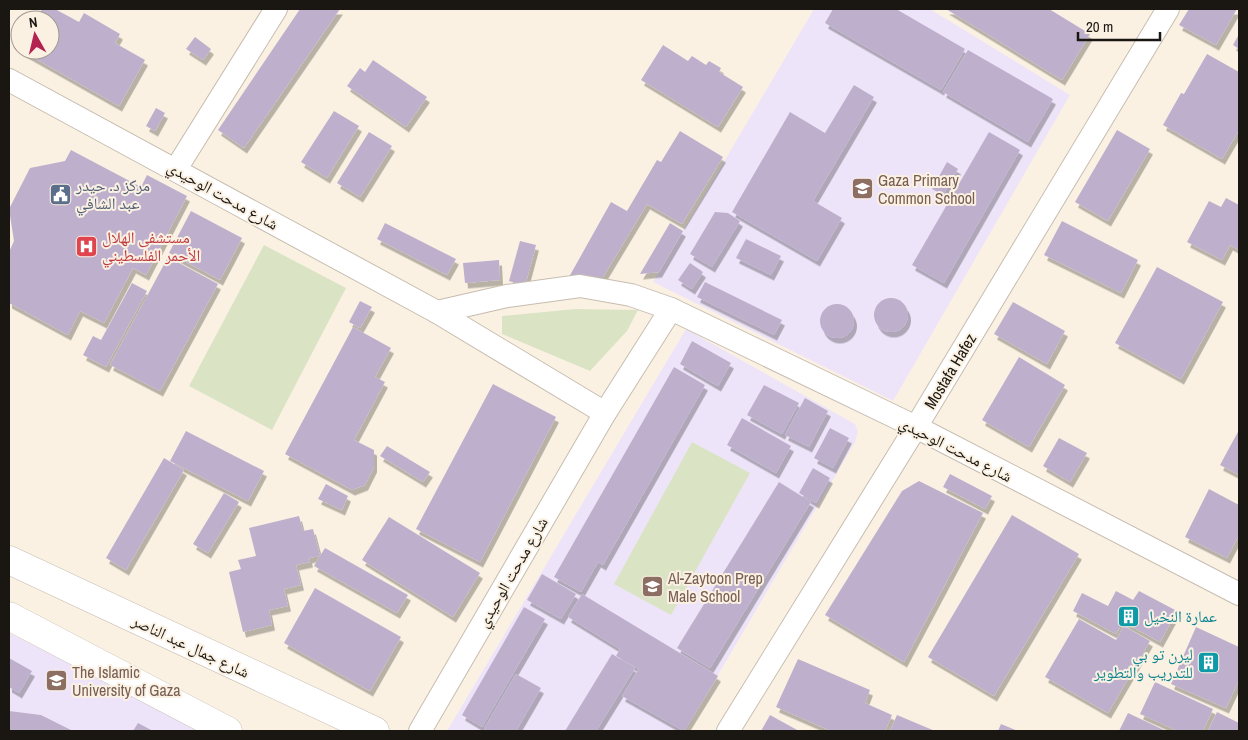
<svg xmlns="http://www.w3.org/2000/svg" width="1248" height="740" font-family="'Archivo Narrow','Noto Naskh Arabic',sans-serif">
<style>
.education{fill:#eee4f9}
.green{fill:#dae4c5}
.building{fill:#beb0cd;filter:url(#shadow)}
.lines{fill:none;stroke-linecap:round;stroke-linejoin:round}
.street-casing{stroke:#c6bdb0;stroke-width:24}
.secondary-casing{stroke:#c6bdb0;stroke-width:29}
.street{stroke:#fff;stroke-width:22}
.secondary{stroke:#fff;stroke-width:28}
.labels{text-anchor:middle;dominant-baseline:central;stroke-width:4;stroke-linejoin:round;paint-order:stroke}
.education-label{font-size:16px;fill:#785e54;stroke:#fbf1e3;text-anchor:start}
.service-label{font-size:16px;fill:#4e5e75;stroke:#fbf1e3;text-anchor:start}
.street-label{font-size:16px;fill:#1a1712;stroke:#fbf1e3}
.health-label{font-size:16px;fill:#be3a42;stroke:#fbf1e3;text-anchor:start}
.culture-label{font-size:16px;fill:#0d838f;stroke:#fbf1e3;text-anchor:start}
</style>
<defs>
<filter id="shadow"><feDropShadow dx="3" dy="5.5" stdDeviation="0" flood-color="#0004"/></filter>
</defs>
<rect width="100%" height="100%" fill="#fbf1e3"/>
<!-- education -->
<g class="education">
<polygon points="814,9 930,9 1070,95 893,401 653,282"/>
<polygon points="686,329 855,424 858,432 855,442 685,731 447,731"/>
<polygon points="9,633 204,731 9,731"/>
</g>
<!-- green -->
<g class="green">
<polygon points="264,245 346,288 272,430 189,386"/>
<polygon points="575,309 638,310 627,331 590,371 502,334 502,316"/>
<polygon points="692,442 750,473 671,615 614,584"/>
</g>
<!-- building -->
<g class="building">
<polygon points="42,9 55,9 79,22 84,13 120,34 115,43 145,60 119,106 20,50 50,50 50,20 36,20"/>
<polygon points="300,9 340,9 244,148 218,130"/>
<polygon points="833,9 896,9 965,49 941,90 825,23"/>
<polygon points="946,9 1049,9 1090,34 1062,80"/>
<polygon points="1189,9 1237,9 1216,45 1179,25"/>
<polygon points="1239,34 1239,49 1233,45"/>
<polygon points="195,37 211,49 203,60 186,49"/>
<polygon points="663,45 688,61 692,56 706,65 709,61 721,68 719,72 743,87 718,127 641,80"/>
<polygon points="968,50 1053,99 1028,142 943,92"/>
<polygon points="1207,54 1239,72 1239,130 1222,159 1163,125 1181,93 1184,94"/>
<polygon points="373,60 427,97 406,127 347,86 360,68 365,72"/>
<polygon points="854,85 874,97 813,201 842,218 817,261 732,212 790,112 825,133"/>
<polygon points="156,108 165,113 155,131 146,126"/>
<polygon points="334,111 359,126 327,178 301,162"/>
<polygon points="1117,130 1150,149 1108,221 1075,202"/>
<polygon points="680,131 723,157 682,224 647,204 603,277 569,277 611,202 627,211 657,160 661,162"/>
<polygon points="369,132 392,146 360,197 337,183"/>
<polygon points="989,132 1020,150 944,283 912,265"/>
<polygon points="71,150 141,187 147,175 187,196 146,275 133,268 104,323 80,311 68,335 9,303 9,252 14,241 9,209 30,168 65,161"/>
<polygon points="947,162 958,169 943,195 932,189"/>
<polygon points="1226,198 1239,205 1239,250 1230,245 1222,260 1187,242 1209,201 1221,207"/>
<polygon points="191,211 242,238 220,280 169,253"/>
<polygon points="715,212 728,213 740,221 712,267 690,254"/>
<polygon points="1062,221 1138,260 1121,293 1044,255"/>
<polygon points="385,223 456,259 447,275 377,239"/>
<polygon points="670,223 683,231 659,272 640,274"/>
<polygon points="746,239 781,256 771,275 736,258"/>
<polygon points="520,241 536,245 525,286 509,281"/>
<polygon points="168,257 218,284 160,391 110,365"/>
<polygon points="499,260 500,280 465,283 463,263"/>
<polygon points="690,263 703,272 692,289 678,280"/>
<polygon points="1157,267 1223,302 1181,379 1115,343"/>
<polygon points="705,282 782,320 774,335 697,297"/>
<polygon points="132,283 147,291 106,367 83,355 93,336 101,340"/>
<circle cx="891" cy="315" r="17"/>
<polygon points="360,301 372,307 360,328 349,322"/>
<polygon points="1013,302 1065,331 1047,364 994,334"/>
<circle cx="837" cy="321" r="17"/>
<polygon points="353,327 391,348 375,377 385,382 354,440 374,450 374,467 365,485 352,490 285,454"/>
<polygon points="692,341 731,363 718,386 680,364"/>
<polygon points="1019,357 1065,385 1029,447 982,420"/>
<polygon points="674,367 705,385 603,565 598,562 581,592 554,577"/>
<polygon points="493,384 556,417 480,562 416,529"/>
<polygon points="764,385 799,403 782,434 747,415"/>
<polygon points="805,398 828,411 809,447 785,435"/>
<polygon points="742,418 791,446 776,473 727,445"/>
<polygon points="830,428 849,438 833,468 814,458"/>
<polygon points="1239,430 1239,475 1220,465"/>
<polygon points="186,431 264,471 248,501 170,461"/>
<polygon points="1059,438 1087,453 1070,482 1043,466"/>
<polygon points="387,446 430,472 423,482 380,456"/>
<polygon points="164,458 184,470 126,570 106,558"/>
<polygon points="813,468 830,478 816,503 799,493"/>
<polygon points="950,474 992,496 985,509 943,487"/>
<polygon points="919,481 983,513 904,662 825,615 902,491"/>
<polygon points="779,482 811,502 710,668 677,648"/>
<polygon points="326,484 348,496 342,510 318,499"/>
<polygon points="1209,489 1239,505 1239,535 1227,558 1185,537"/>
<polygon points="224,493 239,502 208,553 193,544"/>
<polygon points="1012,515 1079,554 994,696 928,657"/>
<polygon points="299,516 303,531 313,529 320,556 325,548 408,595 397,613 314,566 320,556 309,558 310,562 296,565 301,585 284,589 288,606 269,610 272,625 243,632 229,572 241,569 238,560 256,556 249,528"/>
<polygon points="389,517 480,573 453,617 362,560"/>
<polygon points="542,574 576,594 561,619 527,600"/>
<polygon points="315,588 401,637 370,691 284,643"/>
<polygon points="1116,591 1133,600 1139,591 1177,611 1160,642 1123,622 1116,634 1073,611 1082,593 1108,606"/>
<polygon points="582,594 718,676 684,731 622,696 639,669 616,656 620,649 568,617"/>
<polygon points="524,607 545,619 482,727 462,715"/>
<polygon points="1079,619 1116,640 1124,626 1150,641 1108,713 1045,677"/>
<polygon points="1196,627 1239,647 1239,680 1226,708 1171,684"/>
<polygon points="612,654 635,668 596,731 565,731"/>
<polygon points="9,658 32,671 19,693 9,687"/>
<polygon points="798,659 870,690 865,703 892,715 885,731 831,731 776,707"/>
<polygon points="516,674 541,688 516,731 489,731 484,729"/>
<polygon points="1155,682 1213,709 1203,731 1178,731 1140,714"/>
<polygon points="9,711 41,715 73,731 9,731"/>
<polygon points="1217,712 1239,723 1239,731 1208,731"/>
<polygon points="1128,713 1166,731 1119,731"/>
<polygon points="770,715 799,731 761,731"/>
<polygon points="897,715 935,731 890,731"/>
<polygon points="138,723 153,731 133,731"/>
<polygon points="1001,724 1018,731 998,731"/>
</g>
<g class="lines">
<defs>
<g id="street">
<polyline points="9,80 437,312 605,413"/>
<polyline points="176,169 276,9"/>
<polyline points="437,312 507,296 580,286 631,295 671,309 916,427 1239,594"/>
<polyline points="420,731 605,413 671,309"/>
<polyline points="728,731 916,427 1168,9"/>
</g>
<g id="secondary">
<polyline points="9,560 375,731"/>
<polyline points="9,616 228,731"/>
</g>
</defs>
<!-- street casing -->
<use href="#street" class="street-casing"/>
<!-- secondary casing -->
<use href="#secondary" class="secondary-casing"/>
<!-- street -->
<use href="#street" class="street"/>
<!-- secondary -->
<use href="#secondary" class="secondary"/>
</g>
<!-- icons -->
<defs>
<symbol id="school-square" viewBox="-11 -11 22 22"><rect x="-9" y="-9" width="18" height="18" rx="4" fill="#8d6e63" stroke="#fbf1e3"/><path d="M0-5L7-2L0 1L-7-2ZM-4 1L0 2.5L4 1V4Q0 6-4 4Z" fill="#fff"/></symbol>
<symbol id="civic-square" viewBox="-11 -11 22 22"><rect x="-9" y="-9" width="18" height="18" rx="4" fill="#5c6f8a" stroke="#fbf1e3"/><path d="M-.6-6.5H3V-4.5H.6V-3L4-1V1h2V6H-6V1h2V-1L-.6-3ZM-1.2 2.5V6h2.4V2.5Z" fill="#fff"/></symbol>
<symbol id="hospital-square" viewBox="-11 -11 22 22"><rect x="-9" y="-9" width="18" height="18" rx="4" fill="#e0444e" stroke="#fbf1e3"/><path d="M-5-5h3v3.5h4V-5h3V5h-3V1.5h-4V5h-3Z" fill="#fff"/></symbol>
<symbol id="building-square" viewBox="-11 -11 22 22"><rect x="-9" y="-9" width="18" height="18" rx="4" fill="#0f9aa8" stroke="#fbf1e3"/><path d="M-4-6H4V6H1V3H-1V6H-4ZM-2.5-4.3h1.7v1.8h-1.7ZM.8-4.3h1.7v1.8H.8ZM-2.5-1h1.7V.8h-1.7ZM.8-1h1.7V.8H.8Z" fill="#fff"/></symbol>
<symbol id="university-square" viewBox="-11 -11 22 22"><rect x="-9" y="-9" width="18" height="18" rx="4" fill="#8d6e63" stroke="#fbf1e3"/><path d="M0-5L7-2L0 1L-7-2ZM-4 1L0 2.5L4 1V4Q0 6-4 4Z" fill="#fff"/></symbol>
</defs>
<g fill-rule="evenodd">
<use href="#school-square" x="850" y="176" width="25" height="25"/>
<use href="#civic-square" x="48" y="182" width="25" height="25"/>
<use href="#hospital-square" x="74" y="234" width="25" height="25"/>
<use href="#school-square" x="640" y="574" width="25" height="25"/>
<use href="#building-square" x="1116" y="604" width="25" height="25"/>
<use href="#building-square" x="1196" y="650" width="25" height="25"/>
<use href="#university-square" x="44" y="668" width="25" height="25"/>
</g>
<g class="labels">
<!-- education labels -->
<g class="education-label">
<text x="878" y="180">Gaza Primary<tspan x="878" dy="18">Common School</tspan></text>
<text x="668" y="578">Al-Zaytoon Prep<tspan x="668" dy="18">Male School</tspan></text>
<text x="72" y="672">The Islamic<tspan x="72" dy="18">University of Gaza</tspan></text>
</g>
<!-- service labels -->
<g class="service-label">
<text x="76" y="185">مركز د. حيدر<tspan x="76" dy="18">عبد الشافي</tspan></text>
</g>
<!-- street labels -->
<g class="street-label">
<text transform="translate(223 195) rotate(29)">شارع مدحت الوحيدي</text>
<text transform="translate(950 371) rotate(-59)">Mostafa Hafez</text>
<text transform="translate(956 449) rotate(27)">شارع مدحت الوحيدي</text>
<text transform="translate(512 572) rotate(-60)">شارع مدحت الوحيدي</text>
<text transform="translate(191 646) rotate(25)">شارع جمال عبد الناصر</text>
</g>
<!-- health labels -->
<g class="health-label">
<text x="102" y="237">مستشفى الهلال<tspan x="102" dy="18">الأحمر الفلسطيني</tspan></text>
</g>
<!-- culture labels -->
<g class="culture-label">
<text x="1144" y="616">عمارة النخيل</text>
<text x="1193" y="654" text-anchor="end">ليرن تو بي<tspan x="1193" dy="18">للتدريب والتطوير</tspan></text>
</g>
</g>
<!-- border -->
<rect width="1248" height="740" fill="none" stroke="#1a1712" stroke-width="20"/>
<!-- north arrow -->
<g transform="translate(35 35) rotate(352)"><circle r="24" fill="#fbf1e3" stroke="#a19a8f"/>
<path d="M0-4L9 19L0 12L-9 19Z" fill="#b32250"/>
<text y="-8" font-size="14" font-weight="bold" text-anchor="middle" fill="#1a1712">N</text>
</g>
<!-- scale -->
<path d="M1078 32v8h82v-8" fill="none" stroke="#1a1712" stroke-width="2.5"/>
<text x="1086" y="32" font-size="15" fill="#1a1712" stroke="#fbf1e3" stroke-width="4" paint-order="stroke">20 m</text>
</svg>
